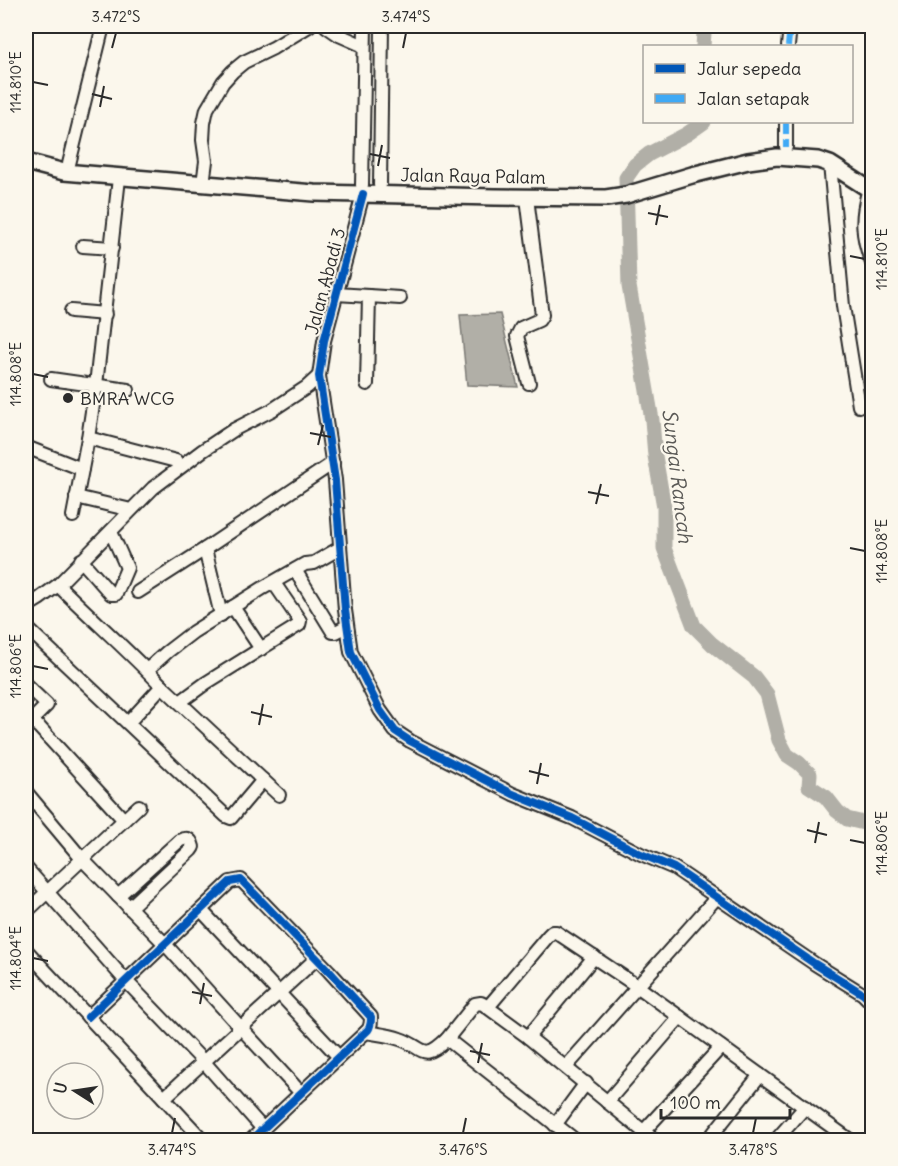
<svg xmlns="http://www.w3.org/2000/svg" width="898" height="1166" font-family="Delius,sans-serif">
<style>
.water{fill:#b1afa7;stroke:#7b7a75;stroke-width:1.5}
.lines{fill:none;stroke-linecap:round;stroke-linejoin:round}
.river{stroke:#b1afa7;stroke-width:15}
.minor-casing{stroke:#2b2b2b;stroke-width:16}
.major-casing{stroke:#2b2b2b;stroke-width:20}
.minor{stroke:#fbf7ec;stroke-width:12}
.major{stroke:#fbf7ec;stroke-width:15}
.quiet{stroke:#3fa9f5;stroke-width:6;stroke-dasharray:12 6;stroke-linecap:butt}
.cycleway-casing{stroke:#fbf7ec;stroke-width:11}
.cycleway{stroke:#0057b8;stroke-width:8}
.ticks{fill:none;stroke:#2b2b2b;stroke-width:2}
.poi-dot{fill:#2b2b2b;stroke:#fbf7ec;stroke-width:2}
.labels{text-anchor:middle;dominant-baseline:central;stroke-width:4.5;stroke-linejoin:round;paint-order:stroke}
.street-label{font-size:18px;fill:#2b2b2b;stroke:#fbf7ec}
.poi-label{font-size:18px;fill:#2b2b2b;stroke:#fbf7ec;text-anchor:start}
.water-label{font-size:20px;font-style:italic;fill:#5a5956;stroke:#fbf7ec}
.neatline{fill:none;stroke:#2b2b2b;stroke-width:2}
.ticks-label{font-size:15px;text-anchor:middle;fill:#2b2b2b}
</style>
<rect width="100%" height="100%" fill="#fbf7ec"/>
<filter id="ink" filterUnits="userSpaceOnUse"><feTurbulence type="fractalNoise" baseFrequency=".0167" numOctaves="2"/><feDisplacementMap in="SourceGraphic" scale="12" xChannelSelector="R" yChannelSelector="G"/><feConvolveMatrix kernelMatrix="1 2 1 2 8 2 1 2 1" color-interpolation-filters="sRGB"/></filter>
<g filter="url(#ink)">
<!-- water -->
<polygon class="water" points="500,314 518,387 467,385 460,315"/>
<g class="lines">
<!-- river -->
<g class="river">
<polyline points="702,26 704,33 703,46"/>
<polyline points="704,122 687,134 649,154 635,165 626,178 629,286 652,420 655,456 664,507 664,548 694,626 712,644 754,677 767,694 779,740 787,755 799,763 810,774 809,786 826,797 837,811 847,819 872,825"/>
</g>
<defs>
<g id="minor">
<polyline points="326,26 339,35 364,46"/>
<polyline points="788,46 790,26"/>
<polyline points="786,122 786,147"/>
<polyline points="69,164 103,26"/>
<polyline points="830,164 843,306 859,406"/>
<polyline points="203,184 206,161 203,140 204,123 207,109 223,82 233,71 244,62 273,48 309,26"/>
<polyline points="362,185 365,26"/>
<polyline points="380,185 382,26"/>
<path d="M869,188C861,217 861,235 872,263"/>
<polyline points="363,194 324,341 319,376 335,480 345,610 351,652 380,710 395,731 410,741 513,794 572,818 641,854 674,868 815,964 863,994 872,1003"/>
<polyline points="527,198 542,315 539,320 521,328 517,336 529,383"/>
<polyline points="83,246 112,248"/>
<polyline points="336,294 369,296 367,384"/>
<polyline points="369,296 400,298"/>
<polyline points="71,311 105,314"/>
<polyline points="51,379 128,390"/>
<polyline points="88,438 176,461"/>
<polyline points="26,447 82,469"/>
<polyline points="76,497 127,509"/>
<polyline points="73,516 88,438 96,385 119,178"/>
<polyline points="205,549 221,615"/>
<polyline points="81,560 111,594 116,594 127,568 111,532"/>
<polyline points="295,570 333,632 336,632 347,626"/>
<path d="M58,585C92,619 129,651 162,686"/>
<polyline points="138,592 205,549 333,463"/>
<polyline points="26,607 39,599 58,585 153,488 202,451 235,429 272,410 307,387 319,376"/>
<polyline points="233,607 261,649"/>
<polyline points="26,627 226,816 231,818 263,780"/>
<polyline points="147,670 167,652 193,632 263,588 305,564 314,563 340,548"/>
<polyline points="26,685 47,705 31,721"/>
<polyline points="180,702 206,683 299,625 300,621 274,583"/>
<polyline points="128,723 162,686 279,795"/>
<polyline points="26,725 31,721 39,727 124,820"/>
<polyline points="26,792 82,859 165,944 241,1028 301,1093"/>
<polyline points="26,868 126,981 204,1062 263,1129"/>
<path d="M118,896L179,841C186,837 191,838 193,847L191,850L129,908"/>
<polyline points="201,910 339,1057"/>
<polyline points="26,912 139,806"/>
<polyline points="26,950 203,1140"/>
<polyline points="488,1007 548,936 552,932 556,932 637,986 850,1140"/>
<path d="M88,1017L230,882L241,880L244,883L329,971L371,1017C371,1022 371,1026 368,1030L251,1140"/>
<path d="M366,1032C377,1034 389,1035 400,1039C424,1047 422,1063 447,1039"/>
<polyline points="528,1037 594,957"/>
<polyline points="566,1067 717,897"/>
<polyline points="164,1098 317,958"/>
<polyline points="607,1102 680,1017"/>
<polyline points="555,1125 586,1083"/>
<polyline points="643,1132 721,1047"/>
<polyline points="575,1140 447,1039 475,1004 481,1003 483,1004 528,1037 654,1140"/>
<polyline points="708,1140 760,1075"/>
<polyline points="776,1140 805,1107"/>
</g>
<polyline id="major" points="26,162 64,172 314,193 495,197 606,198 626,195 692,175 748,161 777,157 818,160 830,164 872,191"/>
</defs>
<!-- minor casing -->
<use href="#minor" class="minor-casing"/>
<!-- major casing -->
<use href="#major" class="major-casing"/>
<!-- minor -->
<use href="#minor" class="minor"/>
<!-- major -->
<use href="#major" class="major"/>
<!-- quiet -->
<g class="quiet">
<polyline points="788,46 790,26"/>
<polyline points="786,122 786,147"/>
</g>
<defs>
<g id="cycleway">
<polyline points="363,194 324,341 319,376 335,480 345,610 351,652 380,710 395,731 410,741 513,794 572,818 641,854 674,868 815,964 863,994 872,1003"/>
<path d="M88,1017L230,882L241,880L244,883L329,971L371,1017C371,1022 371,1026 368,1030L251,1140"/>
</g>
</defs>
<!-- cycleway casing -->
<use href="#cycleway" class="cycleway-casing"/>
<!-- cycleway -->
<use href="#cycleway" class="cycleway"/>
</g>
</g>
<!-- ticks -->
<path class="ticks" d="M112,48L116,33M403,48L406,33M33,82L48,85M92,94L112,99M100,107L104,86M370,154L390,158M378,166L382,145M648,213L668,217M656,225L660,205M850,256L865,259M33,374L48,377M310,433L331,437M318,445L323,425M588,492L609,496M596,504L601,484M850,548L865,551M33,666L48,669M251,712L272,717M259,725L263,704M529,771L549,776M537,784L541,763M807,830L827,835M850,840L865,843M815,843L819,822M33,958L48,961M192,992L212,996M200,1004L204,983M470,1051L490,1055M478,1063L482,1043M172,1133L175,1118M463,1133L466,1118M753,1133L756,1118"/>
<!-- markers -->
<circle class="poi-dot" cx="68" cy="398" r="6"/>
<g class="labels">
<!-- street labels -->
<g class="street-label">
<text transform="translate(473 176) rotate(1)">Jalan Raya Palam</text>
<text transform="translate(325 281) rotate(-75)">Jalan Abadi 3</text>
</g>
<!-- poi labels -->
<g class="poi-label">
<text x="80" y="398">BMRA WCG</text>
</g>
<!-- water labels -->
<g class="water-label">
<text transform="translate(678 476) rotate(83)">Sungai Rancah</text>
</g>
</g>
<!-- margin -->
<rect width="898" height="1166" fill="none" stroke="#fbf7ec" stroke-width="66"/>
<!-- legend -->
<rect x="643" y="45" width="210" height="78" fill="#fbf7ec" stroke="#a8a59f" stroke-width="1.5"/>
<rect x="655" y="64" width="30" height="9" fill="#0057b8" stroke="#a8a59f" stroke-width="1.5"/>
<text x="697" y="75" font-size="18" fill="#2b2b2b">Jalur sepeda</text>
<rect x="655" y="94" width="30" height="9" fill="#3fa9f5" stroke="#a8a59f" stroke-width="1.5"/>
<text x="697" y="105" font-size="18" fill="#2b2b2b">Jalan setapak</text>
<!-- north arrow -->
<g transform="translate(75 1091) rotate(282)"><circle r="28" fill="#fbf7ec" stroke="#a8a59f" stroke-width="1.5"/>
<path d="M0-4.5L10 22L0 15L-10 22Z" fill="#2b2b2b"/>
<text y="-9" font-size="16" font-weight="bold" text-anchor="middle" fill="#2b2b2b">U</text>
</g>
<!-- scale -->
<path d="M661 1109v9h129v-9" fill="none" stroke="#2b2b2b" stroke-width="3"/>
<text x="670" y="1109" font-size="18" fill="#2b2b2b" stroke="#fbf7ec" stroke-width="4.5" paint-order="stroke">100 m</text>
<rect x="33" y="33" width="832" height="1100" class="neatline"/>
<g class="ticks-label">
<text x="116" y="22">3.472°S</text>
<text x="406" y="22">3.474°S</text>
<text transform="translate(16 82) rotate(-90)" y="5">114.810°E</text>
<text transform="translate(882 259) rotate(-90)" y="5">114.810°E</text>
<text transform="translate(16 374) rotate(-90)" y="5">114.808°E</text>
<text transform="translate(882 551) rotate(-90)" y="5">114.808°E</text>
<text transform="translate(16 666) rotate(-90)" y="5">114.806°E</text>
<text transform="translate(882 843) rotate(-90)" y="5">114.806°E</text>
<text transform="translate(16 958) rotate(-90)" y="5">114.804°E</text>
<text x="172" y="1155">3.474°S</text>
<text x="463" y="1155">3.476°S</text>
<text x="753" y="1155">3.478°S</text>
</g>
</svg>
